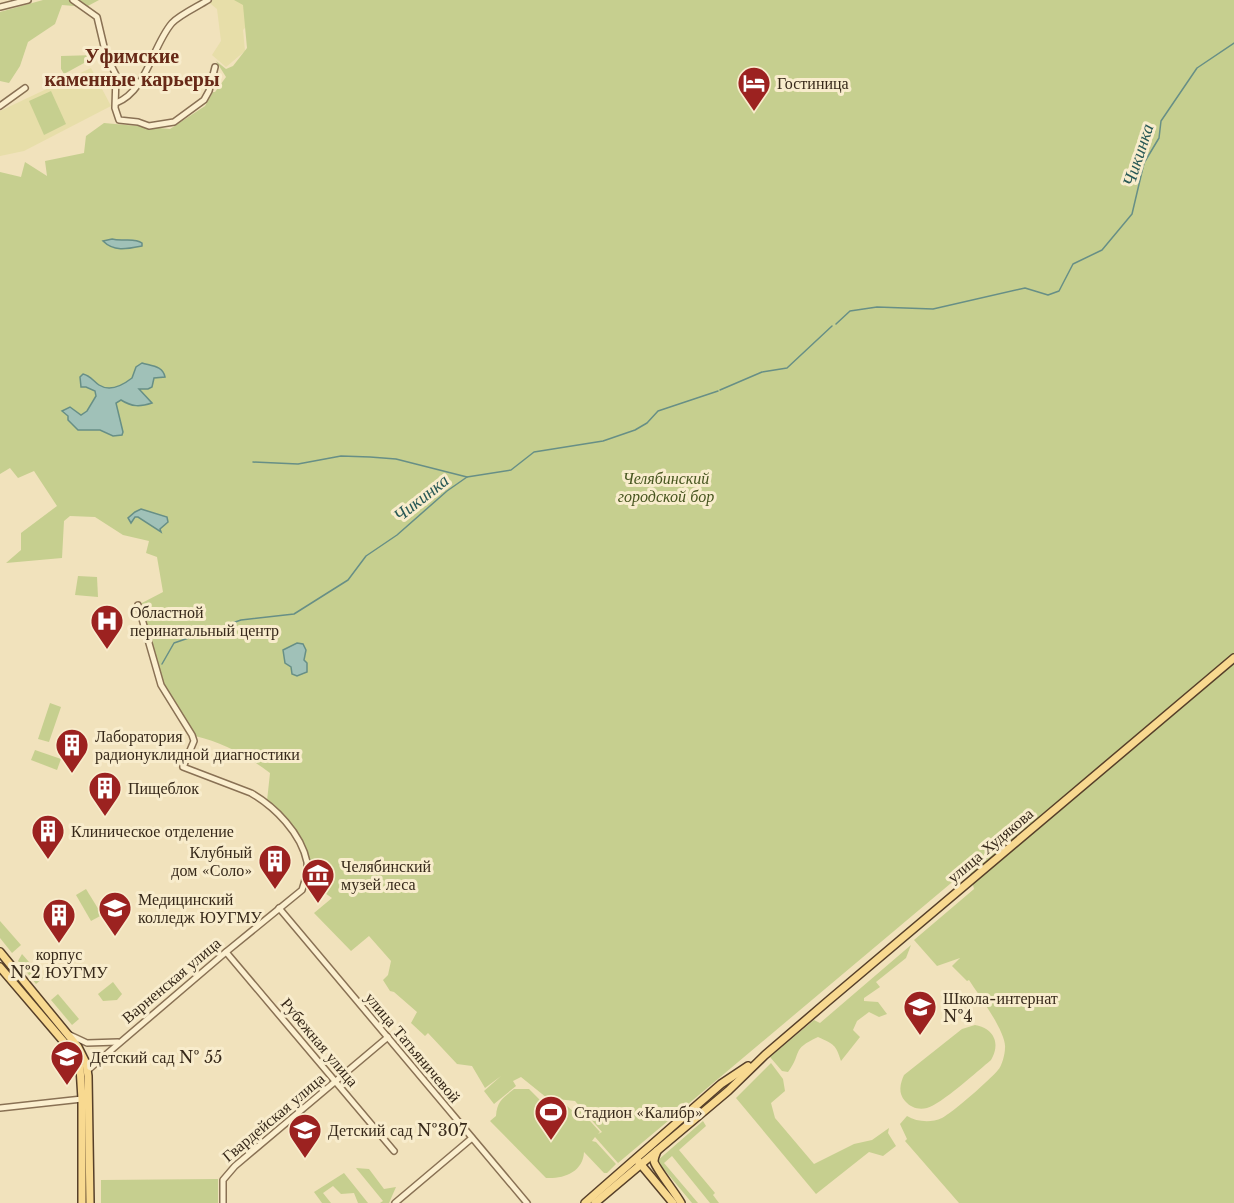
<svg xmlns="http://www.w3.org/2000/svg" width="1234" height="1203" font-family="'Libre Baskerville',serif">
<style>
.farmland{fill:#e7dea9}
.green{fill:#c6cf8f}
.water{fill:#a0c1b8;stroke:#678f86;stroke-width:1.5}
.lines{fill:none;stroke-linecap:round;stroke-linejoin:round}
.stream{stroke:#678f86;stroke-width:1.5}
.minor-casing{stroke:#897154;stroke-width:8}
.major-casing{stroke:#563f29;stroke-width:10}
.minor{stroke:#fbefcf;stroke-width:5}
.major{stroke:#f8d990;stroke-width:7}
.labels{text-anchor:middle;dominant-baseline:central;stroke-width:6;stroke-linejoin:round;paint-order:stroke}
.poi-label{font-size:16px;fill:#37291a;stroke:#f8eccc;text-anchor:start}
.park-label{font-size:16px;font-style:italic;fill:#47551f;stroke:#f8eccc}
.street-label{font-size:16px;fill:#37291a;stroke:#f8eccc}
.water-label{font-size:18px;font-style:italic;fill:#285856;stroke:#f8eccc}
.quarter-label{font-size:20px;font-weight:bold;fill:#672917;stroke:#f8eccc}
</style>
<rect width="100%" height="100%" fill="#f1e2bc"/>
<!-- farmland -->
<g class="farmland">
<polygon points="206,0 237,0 243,3 250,22 243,30 245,51 226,67 212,55 221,41 217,9"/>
<polygon points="91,68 111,106 24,151 0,156 0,111"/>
</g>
<!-- green -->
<g class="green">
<polygon points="43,0 99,0 86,7 62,5 55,24 28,42 20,66 9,83 0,81 0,12"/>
<path d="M234,0H1234V1203H959L905,1141L907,1139L900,1124L907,1116C917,1122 931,1123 942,1118C952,1113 991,1079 998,1070C1002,1066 1005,1054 1005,1048C1007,1033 978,994 969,980L967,981L952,966L960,958L937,966L914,940L974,889L969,868L618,1163L595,1137L592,1141L596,1142L616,1164L607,1173H604L584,1152C583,1172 564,1179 546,1178L490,1121L496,1116C497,1101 503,1098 514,1089H529L544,1104L550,1099L561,1101L574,1112L581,1111L600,1132L598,1134L602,1132L575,1101L547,1098L521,1077L513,1081L516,1086L494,1104L484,1091L501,1076L485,1088L472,1066L457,1064L428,1033L425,1036L411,1023L417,1012L394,992L390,991L383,980L388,975L391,961L369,936L351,951L314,913L332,898L312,884L310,871L296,834L267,801L270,773C246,755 224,743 195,736L163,684L140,604L163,592L157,557L146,553L149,541L123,535L95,517L70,516L64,521L62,558L6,563L21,550V533L57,506L34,471L18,478L10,468L0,474V172L21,177L25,162L47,176L45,161L84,153L86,136L104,123L170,129L205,106L213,92H215L226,77L216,61L226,69L233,66L247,48L243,5Z"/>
<polygon points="96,55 95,57 64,74 61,69 61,56"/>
<polygon points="51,91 66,124 44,135 29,101"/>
<polygon points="78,576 97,577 98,597 75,595"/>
<polygon points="50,703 61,707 49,742 38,739"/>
<polygon points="35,750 61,759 57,770 31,760"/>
<polygon points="86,889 102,915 91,921 76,895"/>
<polygon points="0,921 21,945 12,953 0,938"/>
<path d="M911,945L906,958L876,982L880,987L864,998V1001L878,1002L887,1014L879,1017L869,1012L857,1021L853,1030L860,1037L841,1061C836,1045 834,1044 818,1037C790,1050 803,1052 788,1072L782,1071L770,1057L814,1020L820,1023Z"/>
<polygon points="22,954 43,978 36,984 18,961"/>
<polygon points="113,982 122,994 117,1000 103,1001 98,994"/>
<polygon points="58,994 79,1019 72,1025 51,1000"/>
<path d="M975,1025C994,1028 1001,1044 991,1060C979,1070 940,1105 927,1108C919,1110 911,1108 905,1101C898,1093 900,1084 904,1075L962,1029Z"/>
<polygon points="771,1063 783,1079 785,1091 771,1103 775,1118 814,1164 854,1144 872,1140 889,1128 888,1133 896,1146 883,1156 869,1152 816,1194 736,1098"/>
<polygon points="703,1121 706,1126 679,1150 715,1193 713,1195 719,1203 710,1203 672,1156 664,1163 698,1203 692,1203 657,1161"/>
<polygon points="356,1168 369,1169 384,1189 396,1187 389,1203 380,1203 383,1201"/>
<polygon points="344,1173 368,1203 358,1203 354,1193 341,1194 333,1186 323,1193 331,1203 322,1203 314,1192"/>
<polygon points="218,1179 218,1203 101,1203 101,1180"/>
</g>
<!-- water -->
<g class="water">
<path d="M112,239C122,242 134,237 142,243V246C127,249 114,252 103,241Z"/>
<path d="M142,363C152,366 163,366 165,377L154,378L152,387L148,389H139L152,403C140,407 132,407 121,400L116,403L123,432L122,435L113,436L100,430H78L68,420V416L62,411L70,407L81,415L87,411L96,396L95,391L86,387H81L80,377L83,374C91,376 93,381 99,385C110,392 123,385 132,378L136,367Z"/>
<polygon points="141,509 167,517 168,522 160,529 161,532 138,517 135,517 131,523 128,518 135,512"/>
<polygon points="297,643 303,644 306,650 304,660 307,663 307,672 297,676 292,674 291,667 285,663 283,650"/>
</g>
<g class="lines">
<!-- stream -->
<g class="stream">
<polyline points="836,324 850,311 877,307 933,309 1025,288 1048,295 1059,291 1073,264 1102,250 1132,214 1144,163 1159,138 1161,121 1197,68 1234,43"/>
<polyline points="720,390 762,372 787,368 832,326"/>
<polyline points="253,462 298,464 341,456 370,457 396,459 467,477"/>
<polyline points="162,664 174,643 241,620 294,614 348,580 366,556 397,535 447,491 467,477 511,470 534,452 603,441 635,430 647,423 658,411 718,391"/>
</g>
<defs>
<g id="minor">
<polyline points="73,0 97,17 106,55 116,75 115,108 119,120 138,122 149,126 174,122 204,100 209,91 215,67"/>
<polyline points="0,7 28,0"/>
<path d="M116,103C147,91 152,46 172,23C181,14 197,7 208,0"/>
<polyline points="0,106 25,88"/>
<polyline points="279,908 527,1203"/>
<polyline points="226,952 394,1151"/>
<polyline points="70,1035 87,1043 118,1042"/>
<path d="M88,1070L226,952L302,890C305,881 308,871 307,862C301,833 275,807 251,793L183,767L194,741L192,735L161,685L138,605"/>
<polyline points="0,1108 82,1099"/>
<polyline points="223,1203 223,1180 235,1166 388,1037"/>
<polyline points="395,1203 472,1138"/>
</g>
<g id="major">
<polyline points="0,952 78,1047 86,1063 88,1076 90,1203"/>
<polyline points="0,967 64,1042 80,1067 82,1099 82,1203"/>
<path d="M657,1151C656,1154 654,1157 654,1161C654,1166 677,1195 681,1203"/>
<polyline points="638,1161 673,1203"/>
<polyline points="585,1203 721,1084 748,1066"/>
<polyline points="595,1203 728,1091 765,1055 828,1001 1234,658"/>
</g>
</defs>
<!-- minor casing -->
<use href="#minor" class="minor-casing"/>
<!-- major casing -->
<use href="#major" class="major-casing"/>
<!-- minor -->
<use href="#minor" class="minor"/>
<!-- major -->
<use href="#major" class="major"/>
</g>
<!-- icons -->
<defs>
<symbol id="hotel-pin" viewBox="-11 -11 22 30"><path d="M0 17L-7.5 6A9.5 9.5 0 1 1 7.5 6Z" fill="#9c2220" stroke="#f8eccc"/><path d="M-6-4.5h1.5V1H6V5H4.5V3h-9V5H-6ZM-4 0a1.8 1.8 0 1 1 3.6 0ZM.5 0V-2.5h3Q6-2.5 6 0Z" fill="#fff"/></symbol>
<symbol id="hospital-pin" viewBox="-11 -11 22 30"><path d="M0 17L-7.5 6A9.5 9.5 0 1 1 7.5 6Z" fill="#9c2220" stroke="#f8eccc"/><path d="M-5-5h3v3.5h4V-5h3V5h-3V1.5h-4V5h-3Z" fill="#fff"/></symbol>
<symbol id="building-pin" viewBox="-11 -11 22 30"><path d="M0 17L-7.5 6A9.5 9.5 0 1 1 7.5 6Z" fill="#9c2220" stroke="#f8eccc"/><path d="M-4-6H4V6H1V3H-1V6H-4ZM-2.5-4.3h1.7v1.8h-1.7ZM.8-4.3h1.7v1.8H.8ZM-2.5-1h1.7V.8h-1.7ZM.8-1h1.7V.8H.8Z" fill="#fff"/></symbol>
<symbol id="museum-pin" viewBox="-11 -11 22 30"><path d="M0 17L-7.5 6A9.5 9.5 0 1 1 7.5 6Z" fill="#9c2220" stroke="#f8eccc"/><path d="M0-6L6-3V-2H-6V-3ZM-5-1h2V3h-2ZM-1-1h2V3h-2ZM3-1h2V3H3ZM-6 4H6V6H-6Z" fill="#fff"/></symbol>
<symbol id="university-pin" viewBox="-11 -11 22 30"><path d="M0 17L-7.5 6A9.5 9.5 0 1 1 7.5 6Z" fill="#9c2220" stroke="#f8eccc"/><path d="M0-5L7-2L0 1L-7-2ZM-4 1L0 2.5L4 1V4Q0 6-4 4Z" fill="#fff"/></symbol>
<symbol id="school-pin" viewBox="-11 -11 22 30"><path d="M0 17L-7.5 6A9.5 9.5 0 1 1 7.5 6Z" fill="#9c2220" stroke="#f8eccc"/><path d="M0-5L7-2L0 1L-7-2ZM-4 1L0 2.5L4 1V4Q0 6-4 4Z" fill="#fff"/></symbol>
<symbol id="stadium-pin" viewBox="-11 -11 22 30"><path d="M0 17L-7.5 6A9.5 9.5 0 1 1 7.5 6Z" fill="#9c2220" stroke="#f8eccc"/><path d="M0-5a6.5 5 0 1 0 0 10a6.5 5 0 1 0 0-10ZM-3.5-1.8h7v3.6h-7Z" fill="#fff"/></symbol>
</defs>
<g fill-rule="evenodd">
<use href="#hotel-pin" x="735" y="64" width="38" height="52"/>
<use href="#hospital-pin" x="88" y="602" width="38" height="52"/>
<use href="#building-pin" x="53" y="726" width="38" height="52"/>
<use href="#building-pin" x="86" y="769" width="38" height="52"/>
<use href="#building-pin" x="29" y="812" width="38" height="52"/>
<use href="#building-pin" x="256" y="842" width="38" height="52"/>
<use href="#museum-pin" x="299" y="856" width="38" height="52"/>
<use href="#university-pin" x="96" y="889" width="38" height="52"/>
<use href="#building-pin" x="40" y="896" width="38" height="52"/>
<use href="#school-pin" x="901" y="988" width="38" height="52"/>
<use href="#school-pin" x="48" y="1038" width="38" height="52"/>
<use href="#stadium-pin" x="532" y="1093" width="38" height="52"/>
<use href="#school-pin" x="286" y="1111" width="38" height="52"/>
</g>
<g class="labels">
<!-- poi labels -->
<g class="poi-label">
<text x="777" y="83">Гостиница</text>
<text x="130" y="612">Областной<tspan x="130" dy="18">перинатальный центр</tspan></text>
<text x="95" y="736">Лаборатория<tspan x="95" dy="18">радионуклидной диагностики</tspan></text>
<text x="128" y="788">Пищеблок</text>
<text x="71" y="831">Клиническое отделение</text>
<text x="252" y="852" text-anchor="end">Клубный<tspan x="252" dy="18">дом «Соло»</tspan></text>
<text x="341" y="866">Челябинский<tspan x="341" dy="18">музей леса</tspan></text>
<text x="138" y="899">Медицинский<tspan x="138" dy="18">колледж ЮУГМУ</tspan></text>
<text x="59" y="954" text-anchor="middle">корпус<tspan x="59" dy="18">№2 ЮУГМУ</tspan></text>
<text x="943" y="998">Школа-интернат<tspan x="943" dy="18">№4</tspan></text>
<text x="90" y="1057">Детский сад № 55</text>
<text x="574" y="1112">Стадион «Калибр»</text>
<text x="328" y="1130">Детский сад №307</text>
</g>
<!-- park labels -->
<g class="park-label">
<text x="666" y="478">Челябинский<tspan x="666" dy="18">городской бор</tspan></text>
</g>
<!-- street labels -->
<g class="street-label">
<text transform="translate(990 845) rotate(-40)">улица Худякова</text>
<text transform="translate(171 980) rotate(-40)">Варненская улица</text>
<text transform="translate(320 1042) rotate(50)">Рубежная улица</text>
<text transform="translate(413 1047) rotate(50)">улица Татьяничевой</text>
<text transform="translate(273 1117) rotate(-40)">Гвардейская улица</text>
</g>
<!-- water labels -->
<g class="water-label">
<text transform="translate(1138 155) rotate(-72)">Чикинка</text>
<text transform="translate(421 498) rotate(-38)">Чикинка</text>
</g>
<!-- quarter labels -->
<g class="quarter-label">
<text x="132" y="56">Уфимские<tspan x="132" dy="23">каменные карьеры</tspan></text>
</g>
</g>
</svg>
